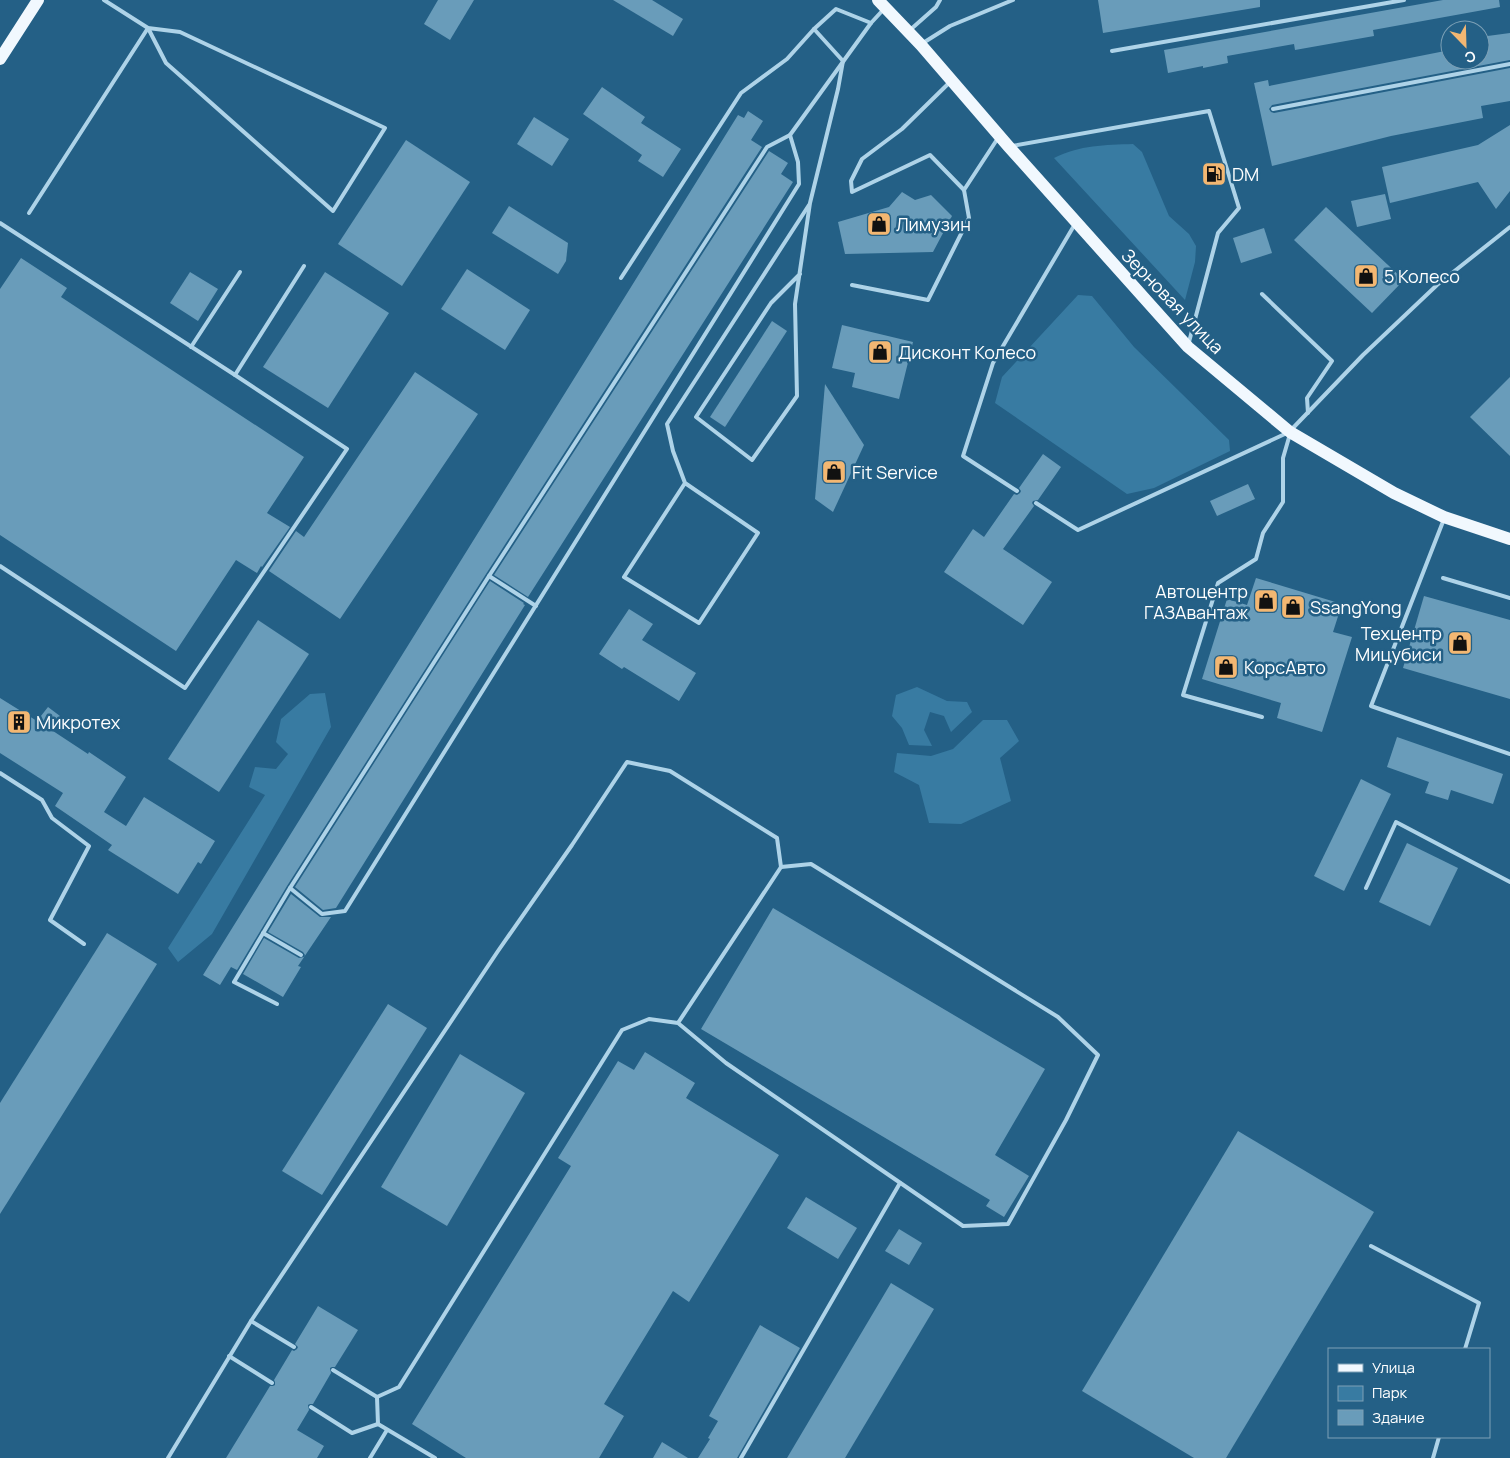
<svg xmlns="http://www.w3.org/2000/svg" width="1510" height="1458" font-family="Manrope,sans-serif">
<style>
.green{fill:#387ba2}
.building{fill:#699cba}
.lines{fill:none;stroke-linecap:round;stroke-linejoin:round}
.service{stroke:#aed3e8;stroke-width:4}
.primary{stroke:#f1f8fe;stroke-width:12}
.labels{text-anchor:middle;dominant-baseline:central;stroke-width:5;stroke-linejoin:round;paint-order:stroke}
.poi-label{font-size:18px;fill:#fff;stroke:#246086;text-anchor:start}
.street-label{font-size:18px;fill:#fff;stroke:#246086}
</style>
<rect width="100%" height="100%" fill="#246086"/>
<!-- green -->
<g class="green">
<path d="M1133,144L1142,152L1169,216L1189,234L1196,246L1195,262L1185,300L1054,158C1080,145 1105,145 1133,144Z"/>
<polygon points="1078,295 1092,296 1134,347 1229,440 1230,451 1154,488 1127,494 995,403 1002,377"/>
<polygon points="917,687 947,701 967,702 972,712 951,732 944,716 930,712 924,730 932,746 909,745 902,728 892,716 896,695"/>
<polygon points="325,693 331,727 212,934 178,962 168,948 265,795 249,787 255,767 276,769 288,754 276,742 281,719 310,694"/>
<polygon points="983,720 1007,720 1019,741 1000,758 1011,801 961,824 929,823 919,785 894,772 897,753 931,756 953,749"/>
</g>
<!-- building -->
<g class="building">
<polygon points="438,0 474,0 450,40 424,24"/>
<polygon points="613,0 652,0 683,19 673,36"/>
<polygon points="1098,0 1260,0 1260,7 1103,33"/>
<polygon points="1443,0 1499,0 1500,7 1373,30 1374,36 1295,50 1294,44 1227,56 1228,63 1203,68 1203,66 1168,73 1164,50"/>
<polygon points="1510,33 1510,60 1272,105 1269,109 1271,112 1274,113 1510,68 1510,101 1481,106 1483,118 1391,136 1272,166 1254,83 1268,80 1269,86 1450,50 1450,60 1480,60 1480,37"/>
<polygon points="602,87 645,117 641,123 681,149 663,177 638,161 642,155 583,114"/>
<polygon points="748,111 763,121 751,140 762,147 486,574 287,886 237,970 231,967 220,985 203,975 738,115 744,118"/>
<polygon points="534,117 569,139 552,166 517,144"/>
<polygon points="1510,125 1510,191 1496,209 1478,182 1390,203 1382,167 1478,145"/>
<polygon points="406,140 470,182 402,286 338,244"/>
<polygon points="769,151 788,163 781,174 793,182 528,597 494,575"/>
<polygon points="902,192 915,200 931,195 952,216 933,252 845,254 838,222 889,207"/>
<polygon points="1385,194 1391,219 1357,227 1351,201"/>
<polygon points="509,206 568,243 566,261 558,274 492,233"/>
<polygon points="1326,207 1404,280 1372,313 1294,240"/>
<polygon points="1264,228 1272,253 1241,263 1233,238"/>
<polygon points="21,258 67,288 61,297 304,457 267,513 290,527 262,567 261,566 257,573 236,560 176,651 0,535 0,289"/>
<polygon points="467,269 530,310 505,350 441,309"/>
<polygon points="190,272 218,289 198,321 170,303"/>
<polygon points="325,272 389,313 328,408 263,367"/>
<polygon points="772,321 787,331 725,427 710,417"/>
<polygon points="842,325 913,342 899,399 852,387 855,373 832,368"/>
<polygon points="415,372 478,414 340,619 269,571 296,531 304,537"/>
<polygon points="1510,377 1510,456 1470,417"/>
<polygon points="825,384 864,445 833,512 815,499"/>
<polygon points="1043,454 1061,467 1038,500 1033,501 1032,503 1034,506 1003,549 1052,582 1023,625 944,572 973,529 984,537 1014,494 1017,495 1020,493 1021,491 1019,488"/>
<polygon points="1248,484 1255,499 1217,516 1210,501"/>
<polygon points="1256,578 1342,604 1333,632 1352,637 1322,732 1277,718 1281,703 1202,679 1227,599 1247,605"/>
<polygon points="490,581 524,603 523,604 525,605 336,908 323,910 295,887"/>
<polygon points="1424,596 1510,620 1510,699 1403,668"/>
<polygon points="629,609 653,624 642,640 696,673 679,701 624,667 622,669 599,654"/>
<polygon points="258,620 309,654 219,792 168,759"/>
<polygon points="0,698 37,721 48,707 60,716 50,729 88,754 89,752 126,777 104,812 126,826 144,797 215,841 201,864 198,862 178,894 108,850 112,845 55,806 63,793 0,753"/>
<polygon points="1397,737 1503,774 1493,804 1451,790 1448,800 1425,793 1429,782 1387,767"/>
<polygon points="1361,779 1391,794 1344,891 1314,876"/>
<polygon points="1407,843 1458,868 1430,926 1379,902"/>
<polygon points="291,894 320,917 331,917 298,966 301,967 283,997 243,974 264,938 299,958 304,957 305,955 303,952 268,932"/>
<polygon points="773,908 1045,1069 995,1155 1029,1176 1004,1217 986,1206 990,1200 701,1029"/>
<polygon points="107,933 157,964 0,1214 0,1103"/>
<polygon points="388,1004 427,1028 322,1195 282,1171"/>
<polygon points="645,1052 695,1083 686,1098 779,1155 689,1302 673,1291 604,1404 624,1416 599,1458 466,1458 412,1424 571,1166 558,1158 618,1061 634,1070"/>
<polygon points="460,1054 525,1093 447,1226 381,1187"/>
<polygon points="1238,1131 1374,1212 1226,1458 1194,1458 1082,1391"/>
<polygon points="806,1197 857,1228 838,1259 787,1228"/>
<polygon points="899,1229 922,1243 909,1265 885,1251"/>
<polygon points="891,1283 934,1309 845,1458 787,1458"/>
<polygon points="318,1306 358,1330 335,1367 332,1367 330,1368 331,1373 313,1404 310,1404 308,1405 309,1410 297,1430 324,1446 317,1458 226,1458 270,1386 273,1386 275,1385 275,1382 274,1380 292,1350 294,1351 297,1349 298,1347 295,1344"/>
<polygon points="760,1325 800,1348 737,1458 698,1458 710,1439 708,1438 718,1421 709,1416"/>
<polygon points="662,1442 688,1458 653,1458"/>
</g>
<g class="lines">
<!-- service -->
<g class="service">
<polyline points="104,0 148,28 180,32 385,128 333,211 166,63 148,28"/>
<polyline points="910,30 936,7 940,0"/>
<polyline points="923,43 950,26 1013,0"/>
<polyline points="1112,51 1404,0"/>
<polyline points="950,82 902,129 862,159 851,181 852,192 930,155 964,190 998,138"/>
<polyline points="1273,109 1510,64"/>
<polyline points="1012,146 1209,111 1239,208 1218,233 1189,342"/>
<polyline points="29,213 148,28"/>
<polyline points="0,223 235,375 347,449 185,688 0,566"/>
<polyline points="800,274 771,303 696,417 752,460 797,396 795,304 810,203 838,89 843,61 814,29 836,9 871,23"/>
<polyline points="621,278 741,93 787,59 814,29"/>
<polyline points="852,285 928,300 969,218 964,190"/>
<polyline points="1262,294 1332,361 1307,398 1308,413"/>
<polyline points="191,347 240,272"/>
<polyline points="235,375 304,266"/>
<polyline points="1292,429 1363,355 1437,285 1510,227"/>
<polyline points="685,483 758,533 699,623 624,577 685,483 673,451 667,424 809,205"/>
<polyline points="1017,491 963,456 993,363 1075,224"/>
<polyline points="1036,503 1078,530 1287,433"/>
<polyline points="1444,519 1371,706 1510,754"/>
<polyline points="489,576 536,606"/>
<polyline points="1443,578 1510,598"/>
<polyline points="1262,717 1183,695 1218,583 1256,559 1263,533 1283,502 1283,458 1290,434"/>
<polyline points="0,773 42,800 52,818 89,846 50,920 84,944"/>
<polyline points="290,888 322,914 345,911 799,184 798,162 790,135"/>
<polyline points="1366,888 1396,822 1510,882"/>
<polyline points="263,933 301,955"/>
<polyline points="277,1004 234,982 290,888 489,576 767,147 790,135 871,23 883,10"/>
<polyline points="1371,1246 1479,1303 1465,1349"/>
<polyline points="251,1321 294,1347"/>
<polyline points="229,1356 272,1383"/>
<polyline points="333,1370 377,1397"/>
<polyline points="311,1407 352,1433 378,1424 435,1458"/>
<polyline points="378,1424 377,1397 399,1387 622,1030 649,1019 678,1023 726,1063 963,1226 1008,1224 1066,1120 1098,1055 1058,1017 811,864 781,867 678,1023"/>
<polyline points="168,1458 251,1321 498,951 572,845 627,762 670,771 777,838 781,867"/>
<polyline points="370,1458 387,1430"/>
<polyline points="741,1458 900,1183"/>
<polyline points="1433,1458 1439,1437"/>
</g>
<!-- primary -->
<g class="primary">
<polyline points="878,0 921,45 1009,147 1188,347 1290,432 1394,493 1444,517 1510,539"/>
<polyline points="0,59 38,0"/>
</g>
</g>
<!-- icons -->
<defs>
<symbol id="fuel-square" viewBox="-11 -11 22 22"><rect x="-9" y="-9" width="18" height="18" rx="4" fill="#f3b772" stroke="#246086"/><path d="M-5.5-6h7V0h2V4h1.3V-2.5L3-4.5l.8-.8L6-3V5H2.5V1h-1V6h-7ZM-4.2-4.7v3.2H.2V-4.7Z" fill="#111"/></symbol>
<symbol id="shop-square" viewBox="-11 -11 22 22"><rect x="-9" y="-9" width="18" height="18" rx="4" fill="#f3b772" stroke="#246086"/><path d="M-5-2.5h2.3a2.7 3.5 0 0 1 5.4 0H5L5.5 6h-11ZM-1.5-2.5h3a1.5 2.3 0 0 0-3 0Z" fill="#111"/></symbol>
<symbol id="building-square" viewBox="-11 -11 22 22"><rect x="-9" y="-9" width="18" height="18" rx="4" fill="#f3b772" stroke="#246086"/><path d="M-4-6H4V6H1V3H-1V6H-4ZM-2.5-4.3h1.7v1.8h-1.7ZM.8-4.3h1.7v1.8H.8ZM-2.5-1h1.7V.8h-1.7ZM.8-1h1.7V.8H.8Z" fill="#111"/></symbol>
</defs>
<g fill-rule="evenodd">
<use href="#fuel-square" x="1200" y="160" width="28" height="28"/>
<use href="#shop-square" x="865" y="210" width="28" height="28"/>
<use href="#shop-square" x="1352" y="262" width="28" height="28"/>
<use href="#shop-square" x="866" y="338" width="28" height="28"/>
<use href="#shop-square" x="820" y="458" width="28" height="28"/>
<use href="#shop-square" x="1252" y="587" width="28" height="28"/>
<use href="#shop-square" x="1279" y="593" width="28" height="28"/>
<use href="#shop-square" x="1446" y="629" width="28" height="28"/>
<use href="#shop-square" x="1212" y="653" width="28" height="28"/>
<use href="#building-square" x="5" y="708" width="28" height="28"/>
</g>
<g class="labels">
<!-- poi labels -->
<g class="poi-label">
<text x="1232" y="174">DM</text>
<text x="896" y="224">Лимузин</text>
<text x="1384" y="276">5 Колесо</text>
<text x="898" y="352">Дисконт Колесо</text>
<text x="852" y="472">Fit Service</text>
<text x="1248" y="591" text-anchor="end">Автоцентр<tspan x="1248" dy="21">ГАЗАвантаж</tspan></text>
<text x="1310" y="607">SsangYong</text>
<text x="1442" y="633" text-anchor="end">Техцентр<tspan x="1442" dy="21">Мицубиси</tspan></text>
<text x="1244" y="667">КорсАвто</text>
<text x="36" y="722">Микротех</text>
</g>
<!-- street labels -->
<g class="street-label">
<text transform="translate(1173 301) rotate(46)">Зерновая улица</text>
</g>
</g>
<!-- legend -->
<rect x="1328" y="1348" width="162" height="90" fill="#246086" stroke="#7ca0b6"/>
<rect x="1338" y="1364" width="25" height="8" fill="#f1f8fe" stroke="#7ca0b6"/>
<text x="1372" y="1373" font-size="15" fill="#ffffff">Улица</text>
<rect x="1338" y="1386" width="25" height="15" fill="#387ba2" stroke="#7ca0b6"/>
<text x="1372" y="1398" font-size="15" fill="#ffffff">Парк</text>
<rect x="1338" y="1410" width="25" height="15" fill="#699cba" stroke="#7ca0b6"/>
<text x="1372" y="1423" font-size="15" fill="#ffffff">Здание</text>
<!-- north arrow -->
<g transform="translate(1465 45) rotate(157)"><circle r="24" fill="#246086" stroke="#7ca0b6"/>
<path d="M0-4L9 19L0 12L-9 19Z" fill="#f3b772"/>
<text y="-8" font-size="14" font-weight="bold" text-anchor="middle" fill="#ffffff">С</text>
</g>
</svg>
